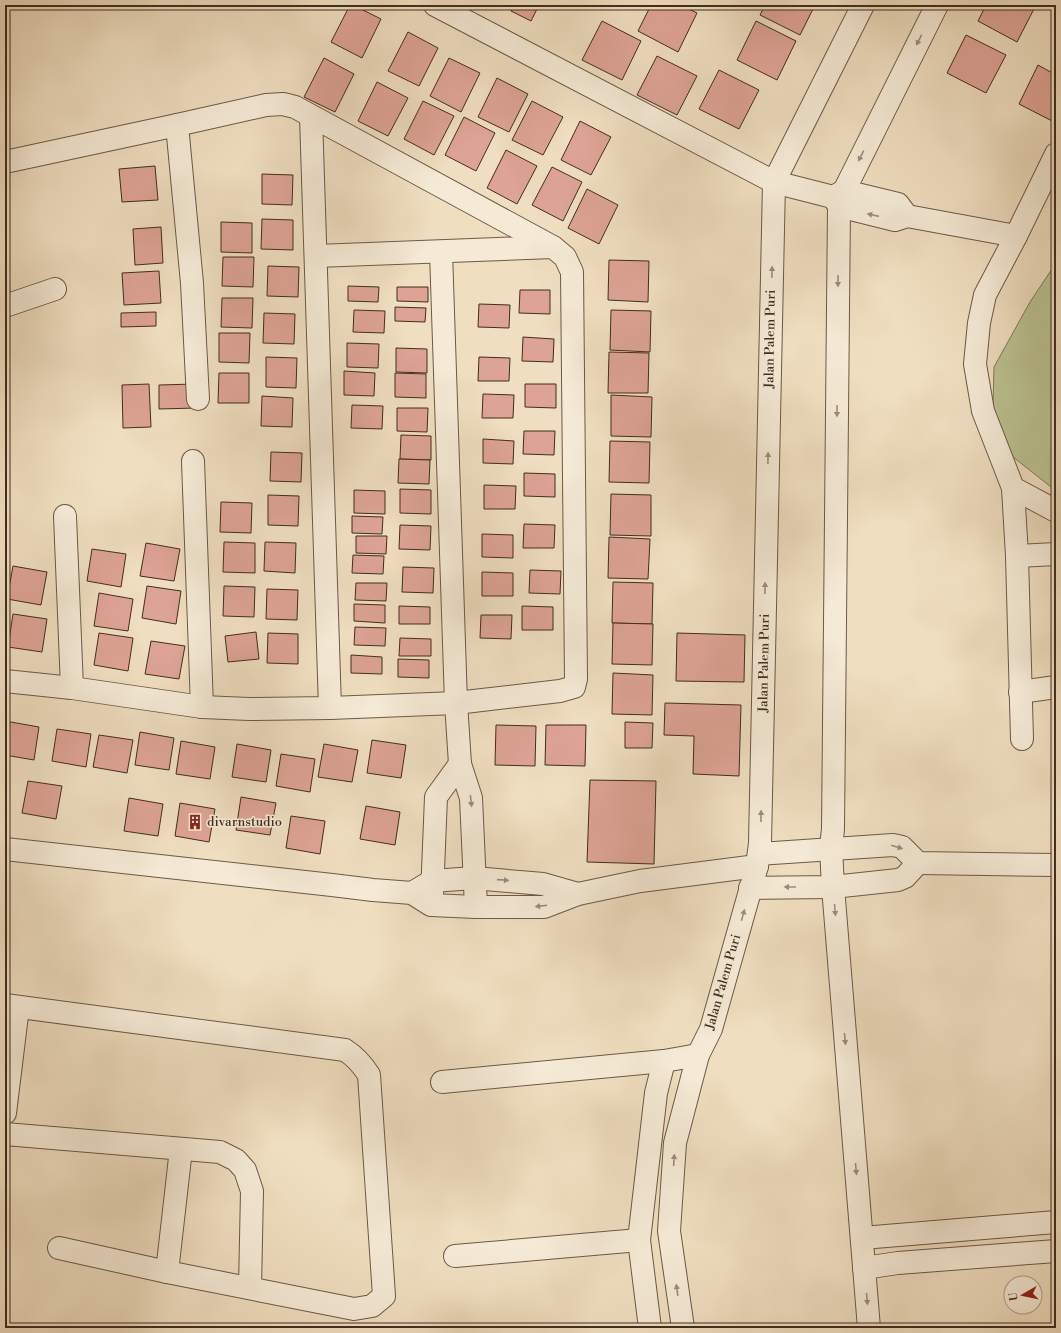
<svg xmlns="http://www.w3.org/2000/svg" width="1061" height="1333" font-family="'Libre Bodoni',serif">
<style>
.green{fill:#bbc191;stroke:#7e7758}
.building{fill:#dda395;stroke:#422d1e}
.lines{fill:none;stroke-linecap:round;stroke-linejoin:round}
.street-casing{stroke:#6d5946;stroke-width:24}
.street{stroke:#f5ead6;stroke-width:22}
.oneway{fill:#9c8c7a}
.labels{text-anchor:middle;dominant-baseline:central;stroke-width:3;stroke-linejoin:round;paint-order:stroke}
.street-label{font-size:13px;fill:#422d1e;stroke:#f5ead6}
.poi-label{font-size:13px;fill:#422d1e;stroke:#f5ead6;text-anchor:start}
</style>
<rect width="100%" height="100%" fill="#efdec0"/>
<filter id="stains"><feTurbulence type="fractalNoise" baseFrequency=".005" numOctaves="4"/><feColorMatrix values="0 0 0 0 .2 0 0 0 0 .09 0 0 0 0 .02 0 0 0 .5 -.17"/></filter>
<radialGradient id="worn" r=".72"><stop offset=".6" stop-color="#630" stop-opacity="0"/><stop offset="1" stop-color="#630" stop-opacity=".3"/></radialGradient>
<!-- green -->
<polygon class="green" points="1056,263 1056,491 1008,453 993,405 994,367 1030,302"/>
<!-- building -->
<g class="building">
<polygon points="350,5 353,5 381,19 362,58 331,42"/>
<polygon points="514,5 539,5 531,21 511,11"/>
<polygon points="651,5 681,5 697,13 678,52 638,31"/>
<polygon points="765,5 815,5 800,35 760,15"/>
<polygon points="986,5 1036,5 1017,42 978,21"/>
<polygon points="602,21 641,41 622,80 582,60"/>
<polygon points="756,21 796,41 777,80 737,60"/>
<polygon points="408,32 438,48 419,86 388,71"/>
<polygon points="966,35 1006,55 986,93 947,73"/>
<polygon points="657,56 697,76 677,115 637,95"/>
<polygon points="324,58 354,74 335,112 304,97"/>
<polygon points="449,58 480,73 461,112 430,96"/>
<polygon points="1038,65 1056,75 1056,123 1019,104"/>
<polygon points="719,70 759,90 739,129 699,109"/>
<polygon points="497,78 528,94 509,132 478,117"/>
<polygon points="377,82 408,98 388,136 358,121"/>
<polygon points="423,101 454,116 434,155 404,139"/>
<polygon points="532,101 563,117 543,155 512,140"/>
<polygon points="464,117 495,133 476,171 445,155"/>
<polygon points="580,121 611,137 591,175 561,160"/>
<polygon points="506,150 537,166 517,204 487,188"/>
<polygon points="155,166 158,200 122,202 119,169"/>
<polygon points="552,167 582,182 563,221 532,205"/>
<polygon points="262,174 293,175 292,205 262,204"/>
<polygon points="587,189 618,205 599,244 568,228"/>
<polygon points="262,219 293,220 293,250 261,249"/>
<polygon points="221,222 252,223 252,253 221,252"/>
<polygon points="161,227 163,263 135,265 133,229"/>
<polygon points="223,257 254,257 253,287 222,286"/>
<polygon points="609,260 649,261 648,302 608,300"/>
<polygon points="268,266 299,267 298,297 267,296"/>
<polygon points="159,271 161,303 124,305 122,273"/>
<polygon points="348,286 379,287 378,302 348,301"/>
<polygon points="397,287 428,287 428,302 397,301"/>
<polygon points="520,290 550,290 550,314 519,313"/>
<polygon points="222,298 253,298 252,328 221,327"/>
<polygon points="479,304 510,305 509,328 478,327"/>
<polygon points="395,307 426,308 425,322 395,321"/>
<polygon points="354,310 385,311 384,333 353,332"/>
<polygon points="611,310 651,311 650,352 610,350"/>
<polygon points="156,312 156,326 121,327 121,313"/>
<polygon points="264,313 295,314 294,344 263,343"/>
<polygon points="219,333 250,333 249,363 219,362"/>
<polygon points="523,337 554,339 553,362 522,361"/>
<polygon points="347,343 379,344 378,368 347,367"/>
<polygon points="396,348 427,349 427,373 396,372"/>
<polygon points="609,352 649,353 648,393 608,393"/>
<polygon points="266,357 297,358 296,388 266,387"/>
<polygon points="479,357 510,358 509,381 478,381"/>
<polygon points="344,371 375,373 374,396 344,395"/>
<polygon points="219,373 249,373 249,403 218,403"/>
<polygon points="395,373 426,374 426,398 395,397"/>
<polygon points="149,384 151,427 123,428 122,385"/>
<polygon points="195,384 196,408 159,409 159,385"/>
<polygon points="525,384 556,384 556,408 525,407"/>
<polygon points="483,394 514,395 513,418 482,418"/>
<polygon points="611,395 652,397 651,437 611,436"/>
<polygon points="262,396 293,398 292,427 261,426"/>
<polygon points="352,405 383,406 382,429 351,428"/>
<polygon points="397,408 428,408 427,432 397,431"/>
<polygon points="524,431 555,431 554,455 523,454"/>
<polygon points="401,435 431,436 431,460 400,459"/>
<polygon points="483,439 514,441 513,464 483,463"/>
<polygon points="610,441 650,442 649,483 609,482"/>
<polygon points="271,452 302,453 301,482 270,481"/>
<polygon points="399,459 430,460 429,484 398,483"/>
<polygon points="524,473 555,474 555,497 524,496"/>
<polygon points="484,485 516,486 515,509 484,509"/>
<polygon points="400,489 431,490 431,514 400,513"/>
<polygon points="354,490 385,491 385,514 354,513"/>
<polygon points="611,494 651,495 651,536 610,535"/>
<polygon points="268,495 299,496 298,526 268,525"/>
<polygon points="221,502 252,503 251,533 220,532"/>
<polygon points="352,516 383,517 382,534 352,533"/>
<polygon points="524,524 555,525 554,548 523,548"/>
<polygon points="400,525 431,526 430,550 399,549"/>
<polygon points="482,534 513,535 513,558 482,557"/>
<polygon points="356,536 387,536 386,554 356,553"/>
<polygon points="609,537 650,539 648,579 608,578"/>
<polygon points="224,542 255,543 255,573 223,572"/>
<polygon points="265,542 296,543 295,573 264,571"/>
<polygon points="146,543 180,549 174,581 140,576"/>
<polygon points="92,549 126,554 121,587 87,581"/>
<polygon points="353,555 384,556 383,574 352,573"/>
<polygon points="13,566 47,572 41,605 7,599"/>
<polygon points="403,567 434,568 433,593 402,592"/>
<polygon points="530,570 561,571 560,594 529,593"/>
<polygon points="482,572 513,573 513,596 482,596"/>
<polygon points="613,582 653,583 652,624 612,623"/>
<polygon points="356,583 387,583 386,601 355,600"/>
<polygon points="147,586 181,591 176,624 142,618"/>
<polygon points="224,586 255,587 254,617 223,616"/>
<polygon points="267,589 298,590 297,620 266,619"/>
<polygon points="99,593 133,599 128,631 94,626"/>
<polygon points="354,604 385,605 385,623 354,621"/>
<polygon points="399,606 430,607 430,624 399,624"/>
<polygon points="522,606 553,607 553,630 522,630"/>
<polygon points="13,614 47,619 42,652 8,647"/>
<polygon points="481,615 512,615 511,639 480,638"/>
<polygon points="613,623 653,624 652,665 612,664"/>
<polygon points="355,627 386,628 385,646 354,645"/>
<polygon points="256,632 259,659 228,662 225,636"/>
<polygon points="99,633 133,638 128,671 94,665"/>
<polygon points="268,633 298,634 298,664 267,663"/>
<polygon points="677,633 745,635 744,682 676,681"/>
<polygon points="400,638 431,639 431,656 399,656"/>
<polygon points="151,641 185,646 179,679 145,674"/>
<polygon points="351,655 382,657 382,674 351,673"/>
<polygon points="398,659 429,660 429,678 398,677"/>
<polygon points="613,673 653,675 652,715 612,714"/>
<polygon points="665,703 741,705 739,776 693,774 694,736 664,735"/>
<polygon points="5,721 39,727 34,760 5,755"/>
<polygon points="625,722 653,723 652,748 625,748"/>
<polygon points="496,725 536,726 535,766 495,765"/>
<polygon points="546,725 586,725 585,766 545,765"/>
<polygon points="57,729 91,734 86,767 52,761"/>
<polygon points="140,732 174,738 169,770 135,765"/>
<polygon points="99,735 133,740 127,773 93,767"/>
<polygon points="372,740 406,745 401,778 367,773"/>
<polygon points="181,741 215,747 210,779 176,774"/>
<polygon points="237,744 271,750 266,782 232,777"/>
<polygon points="324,744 358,750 352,782 318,777"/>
<polygon points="281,754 315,759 310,792 276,786"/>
<polygon points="590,780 656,781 654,864 587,862"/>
<polygon points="28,781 62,786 56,819 22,813"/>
<polygon points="241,797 276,803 270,835 236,830"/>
<polygon points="129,798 163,804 158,836 124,831"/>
<polygon points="180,803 215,809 209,842 175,836"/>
<polygon points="366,806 400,812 395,845 360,839"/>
<polygon points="291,816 325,821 320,854 286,848"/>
</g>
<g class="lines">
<defs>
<g id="street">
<polyline points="435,5 774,182 833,197 839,206 895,220 907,216 1016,236"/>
<polyline points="311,116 330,708"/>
<polyline points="177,125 192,283 198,399"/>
<polyline points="5,162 177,125 266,105 283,104 295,107 553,247"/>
<polyline points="833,197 844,191 898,204 907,216"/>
<polyline points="441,252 456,703 460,764 471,798 476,907"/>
<polyline points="5,306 55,289"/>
<polyline points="193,461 202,707"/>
<polyline points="1013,488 1056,511"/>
<polyline points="65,516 72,688"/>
<polyline points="1017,556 1056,554"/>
<polyline points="5,681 72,688 202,707 249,709 330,708 456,703 560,691 574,687 576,679 572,272 565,257 553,247 316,256"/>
<polyline points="1020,692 1056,687"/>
<polyline points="1022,739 1017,556 1013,488 983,411 975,364 979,323 985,295 1016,236 1056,154"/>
<polyline points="5,849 332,885 373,890 412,893 431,905 476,907 544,907 578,894 640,881 757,866"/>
<polyline points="759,854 893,845 902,847 918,863 1056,865"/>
<polyline points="750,888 833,887 898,880 905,877 918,863"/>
<polyline points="412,893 432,881 474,878 543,884 578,894"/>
<polyline points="432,895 436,797 460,764"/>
<path d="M5,1005L345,1050C356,1057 362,1064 369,1075L384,1296L372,1306L354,1309L167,1272L59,1248"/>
<polyline points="442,1082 664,1061 698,1055"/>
<polyline points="5,1113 18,1007"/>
<polyline points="5,1134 220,1152 236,1160 245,1170 252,1191 250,1288"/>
<polyline points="862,1238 1056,1222"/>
<polyline points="455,1256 639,1240"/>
<polyline points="864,1268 898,1263 1056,1251"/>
<polyline points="167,1272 181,1149"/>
<polyline points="650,1328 639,1240 656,1093 664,1061"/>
<polyline points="683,1328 669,1231 675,1143 698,1055 711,1029 757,866 760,843 774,182 863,5"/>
<polyline points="869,1328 833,887 831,848 833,829 839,206 844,191 937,5"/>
</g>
</defs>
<!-- street casing -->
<use href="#street" class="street-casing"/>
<!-- street -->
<use href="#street" class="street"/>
</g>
<!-- one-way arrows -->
<defs><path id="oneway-solid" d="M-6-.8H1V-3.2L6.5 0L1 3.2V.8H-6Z"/></defs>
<g class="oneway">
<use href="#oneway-solid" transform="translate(919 40) rotate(117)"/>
<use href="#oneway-solid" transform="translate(861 156) rotate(117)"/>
<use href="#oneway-solid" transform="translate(873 215) rotate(-167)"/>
<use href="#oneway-solid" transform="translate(772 272) rotate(-89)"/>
<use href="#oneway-solid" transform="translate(838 281) rotate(91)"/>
<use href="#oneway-solid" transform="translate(837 411) rotate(91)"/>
<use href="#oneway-solid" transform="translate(768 458) rotate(-89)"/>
<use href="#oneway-solid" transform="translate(765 588) rotate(-89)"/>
<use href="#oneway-solid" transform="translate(471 801) rotate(84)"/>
<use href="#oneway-solid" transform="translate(761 816) rotate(-89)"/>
<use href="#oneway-solid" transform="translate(897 847) rotate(17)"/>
<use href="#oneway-solid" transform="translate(503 880) rotate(4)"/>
<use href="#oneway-solid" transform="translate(790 887) rotate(180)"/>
<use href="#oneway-solid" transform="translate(541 906) rotate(173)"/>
<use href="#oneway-solid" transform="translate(835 910) rotate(85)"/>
<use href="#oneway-solid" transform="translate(743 915) rotate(-74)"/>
<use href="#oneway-solid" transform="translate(845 1039) rotate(85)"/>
<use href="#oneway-solid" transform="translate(674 1160) rotate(-86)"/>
<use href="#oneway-solid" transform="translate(856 1169) rotate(85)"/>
<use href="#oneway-solid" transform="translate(677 1290) rotate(-98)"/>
<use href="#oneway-solid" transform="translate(867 1299) rotate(85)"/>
</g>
<!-- icons -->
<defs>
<symbol id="building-bare" viewBox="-9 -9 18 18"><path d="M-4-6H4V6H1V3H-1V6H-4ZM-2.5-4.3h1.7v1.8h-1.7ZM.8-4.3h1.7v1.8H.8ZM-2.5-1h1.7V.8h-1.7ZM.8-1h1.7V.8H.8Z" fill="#8f2418" stroke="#f5ead6" stroke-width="2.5" paint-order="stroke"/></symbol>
</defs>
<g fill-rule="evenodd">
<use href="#building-bare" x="184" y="811" width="22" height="22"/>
</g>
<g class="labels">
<!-- street labels -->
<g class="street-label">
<text transform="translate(770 339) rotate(-89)">Jalan Palem Puri</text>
<text transform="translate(764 663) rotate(-89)">Jalan Palem Puri</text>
<text transform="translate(723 982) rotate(-74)">Jalan Palem Puri</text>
</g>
<!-- poi labels -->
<g class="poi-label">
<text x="207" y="822">divarnstudio</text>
</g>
</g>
<!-- margin -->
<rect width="1061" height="1333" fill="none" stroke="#efdec0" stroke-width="20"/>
<rect x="6" y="6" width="1049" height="1321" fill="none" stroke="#422d1e" stroke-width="2"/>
<rect x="10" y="10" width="1041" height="1313" fill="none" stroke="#422d1e"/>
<!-- north arrow -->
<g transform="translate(1023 1295) rotate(261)"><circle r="19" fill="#f5ead6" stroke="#ad9e8c"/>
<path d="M0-3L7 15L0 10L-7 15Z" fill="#8f2418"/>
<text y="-6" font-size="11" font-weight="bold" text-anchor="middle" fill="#422d1e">U</text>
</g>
<rect width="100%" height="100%" filter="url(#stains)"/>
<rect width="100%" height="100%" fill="url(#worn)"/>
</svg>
